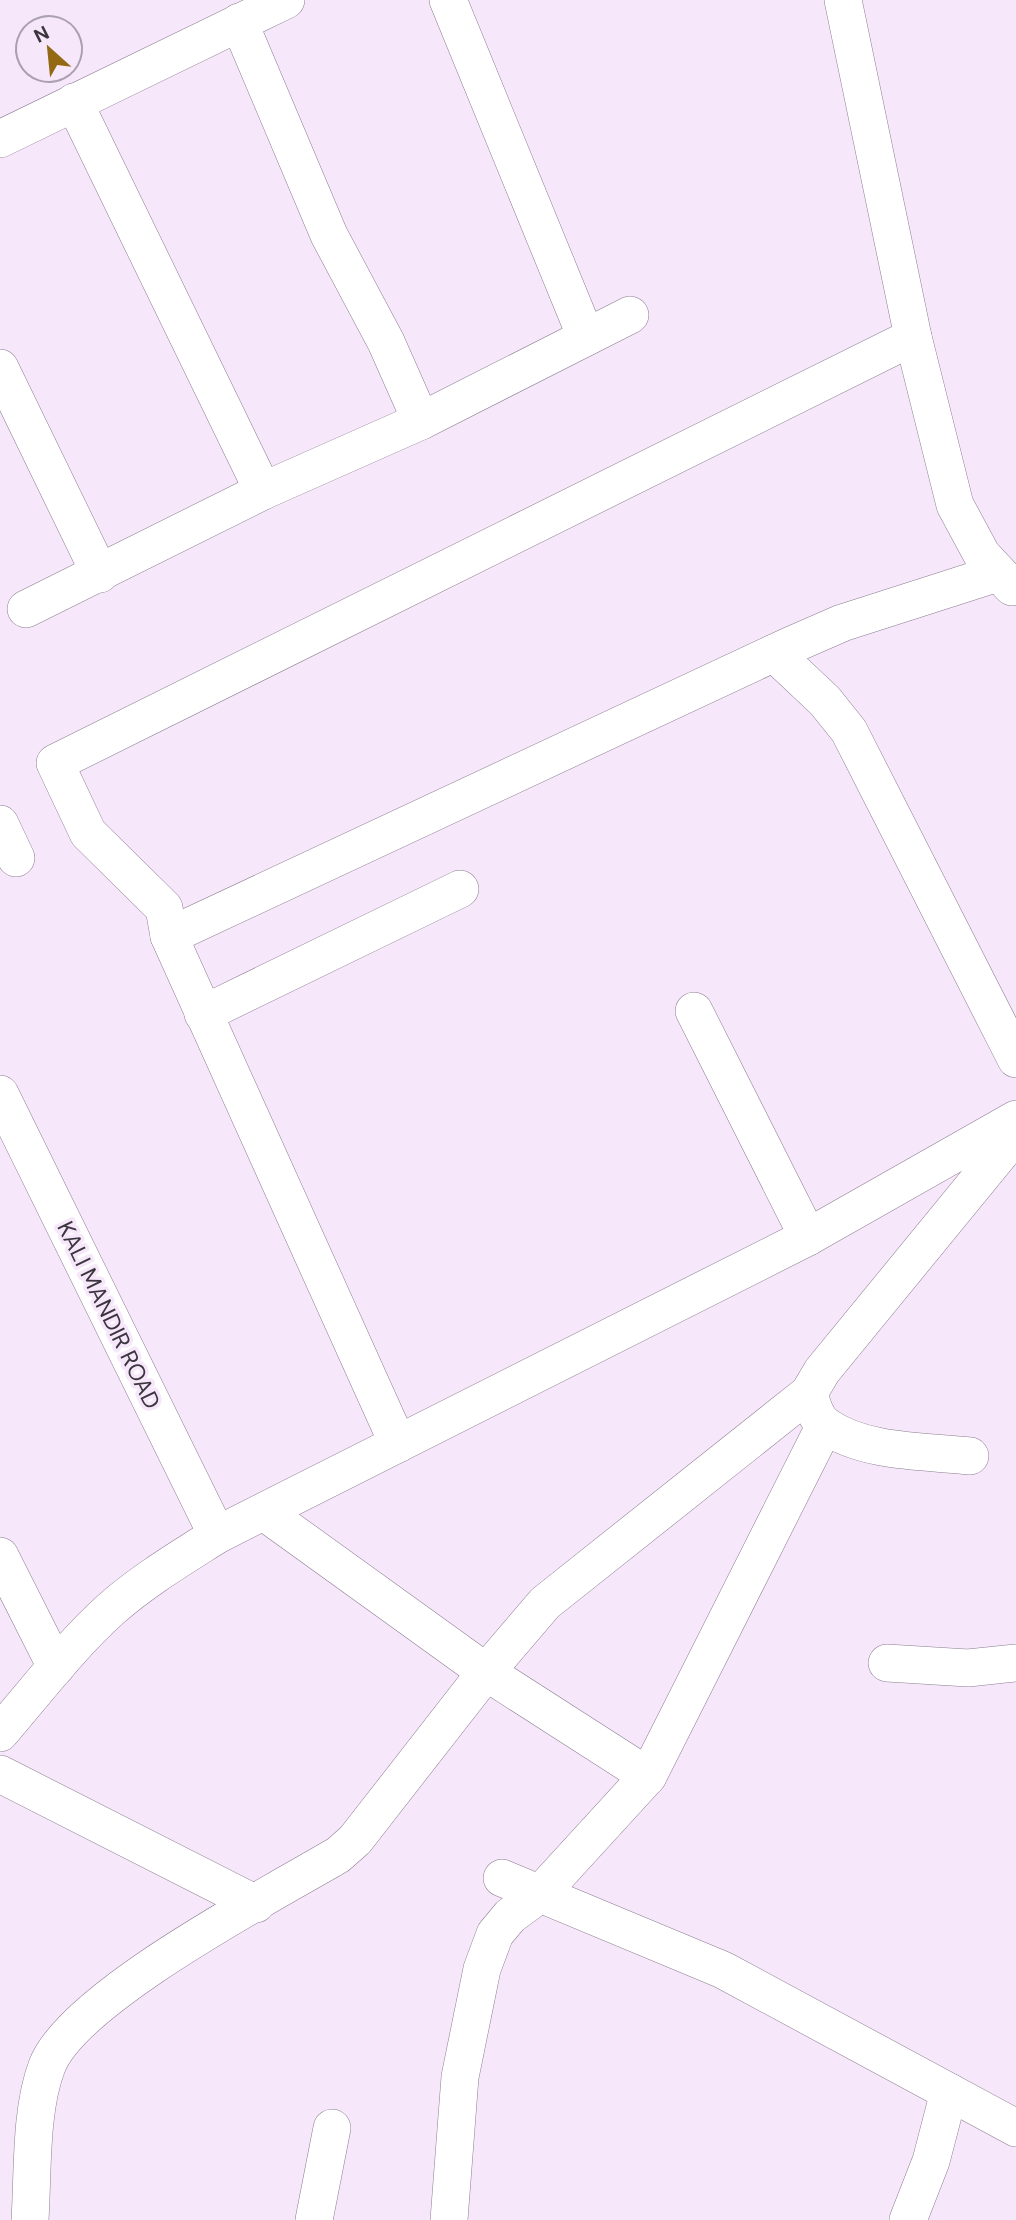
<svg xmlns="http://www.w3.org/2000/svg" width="1016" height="2220" font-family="'DM Sans',sans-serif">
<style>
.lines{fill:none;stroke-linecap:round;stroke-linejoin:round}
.street-casing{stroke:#8c7e90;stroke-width:38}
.street{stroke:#fff;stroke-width:37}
.labels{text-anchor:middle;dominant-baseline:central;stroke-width:7;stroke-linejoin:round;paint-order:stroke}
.street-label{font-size:23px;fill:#3b353d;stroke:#f6e7fb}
</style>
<rect width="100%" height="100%" fill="#f6e7fb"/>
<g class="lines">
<defs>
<g id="street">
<polyline points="448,0 586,337"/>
<polyline points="843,0 913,337 955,505 982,555 1012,587"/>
<polyline points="239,22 329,235 386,342 421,421"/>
<polyline points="74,102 263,491"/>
<polyline points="0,139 286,0"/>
<polyline points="0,368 100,574"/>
<polyline points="26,609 263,491 421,421 630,315"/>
<polyline points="774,653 825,701 849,731 1016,1059"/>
<polyline points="0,824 16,858"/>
<polyline points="169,936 787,647 842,623 998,573"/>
<polyline points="694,1011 808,1237"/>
<polyline points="203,1014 460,889"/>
<polyline points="0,1094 217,1535"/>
<polyline points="398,1444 169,936 164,908 88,833 55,763 913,337"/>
<path d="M970,1456C925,1451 865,1453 826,1426C816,1419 812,1405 809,1393L822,1371L1016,1134"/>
<polyline points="264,1512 486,1672 648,1776"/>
<polyline points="0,1556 56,1667"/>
<polyline points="887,1663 968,1668 1016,1663"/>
<path d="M0,1733C36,1691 70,1646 111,1609C144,1580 181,1558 217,1535L808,1237L1016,1119"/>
<polyline points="0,1774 256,1904"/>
<polyline points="502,1878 723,1970 1016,2128"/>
<path d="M30,2220C33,2173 30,2110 47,2066C73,1998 270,1895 338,1855L355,1840L486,1672L545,1603L809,1393"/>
<polyline points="314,2220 332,2128"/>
<polyline points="449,2220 460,2077 482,1969 495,1934 510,1916 540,1894 648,1776 825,1425"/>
<polyline points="908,2220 931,2161 949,2092"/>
</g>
</defs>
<!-- street casing -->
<use href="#street" class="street-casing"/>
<!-- street -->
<use href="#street" class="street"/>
</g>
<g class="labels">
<!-- street labels -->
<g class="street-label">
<text transform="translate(109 1315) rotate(64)">KALI MANDIR ROAD</text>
</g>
</g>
<!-- north arrow -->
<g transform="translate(49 49) rotate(333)"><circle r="33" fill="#f6e7fb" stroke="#aba0af" stroke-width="2"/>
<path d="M0-5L12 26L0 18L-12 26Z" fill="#936913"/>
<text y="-10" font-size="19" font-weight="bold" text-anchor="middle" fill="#3b353d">N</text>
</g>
</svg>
